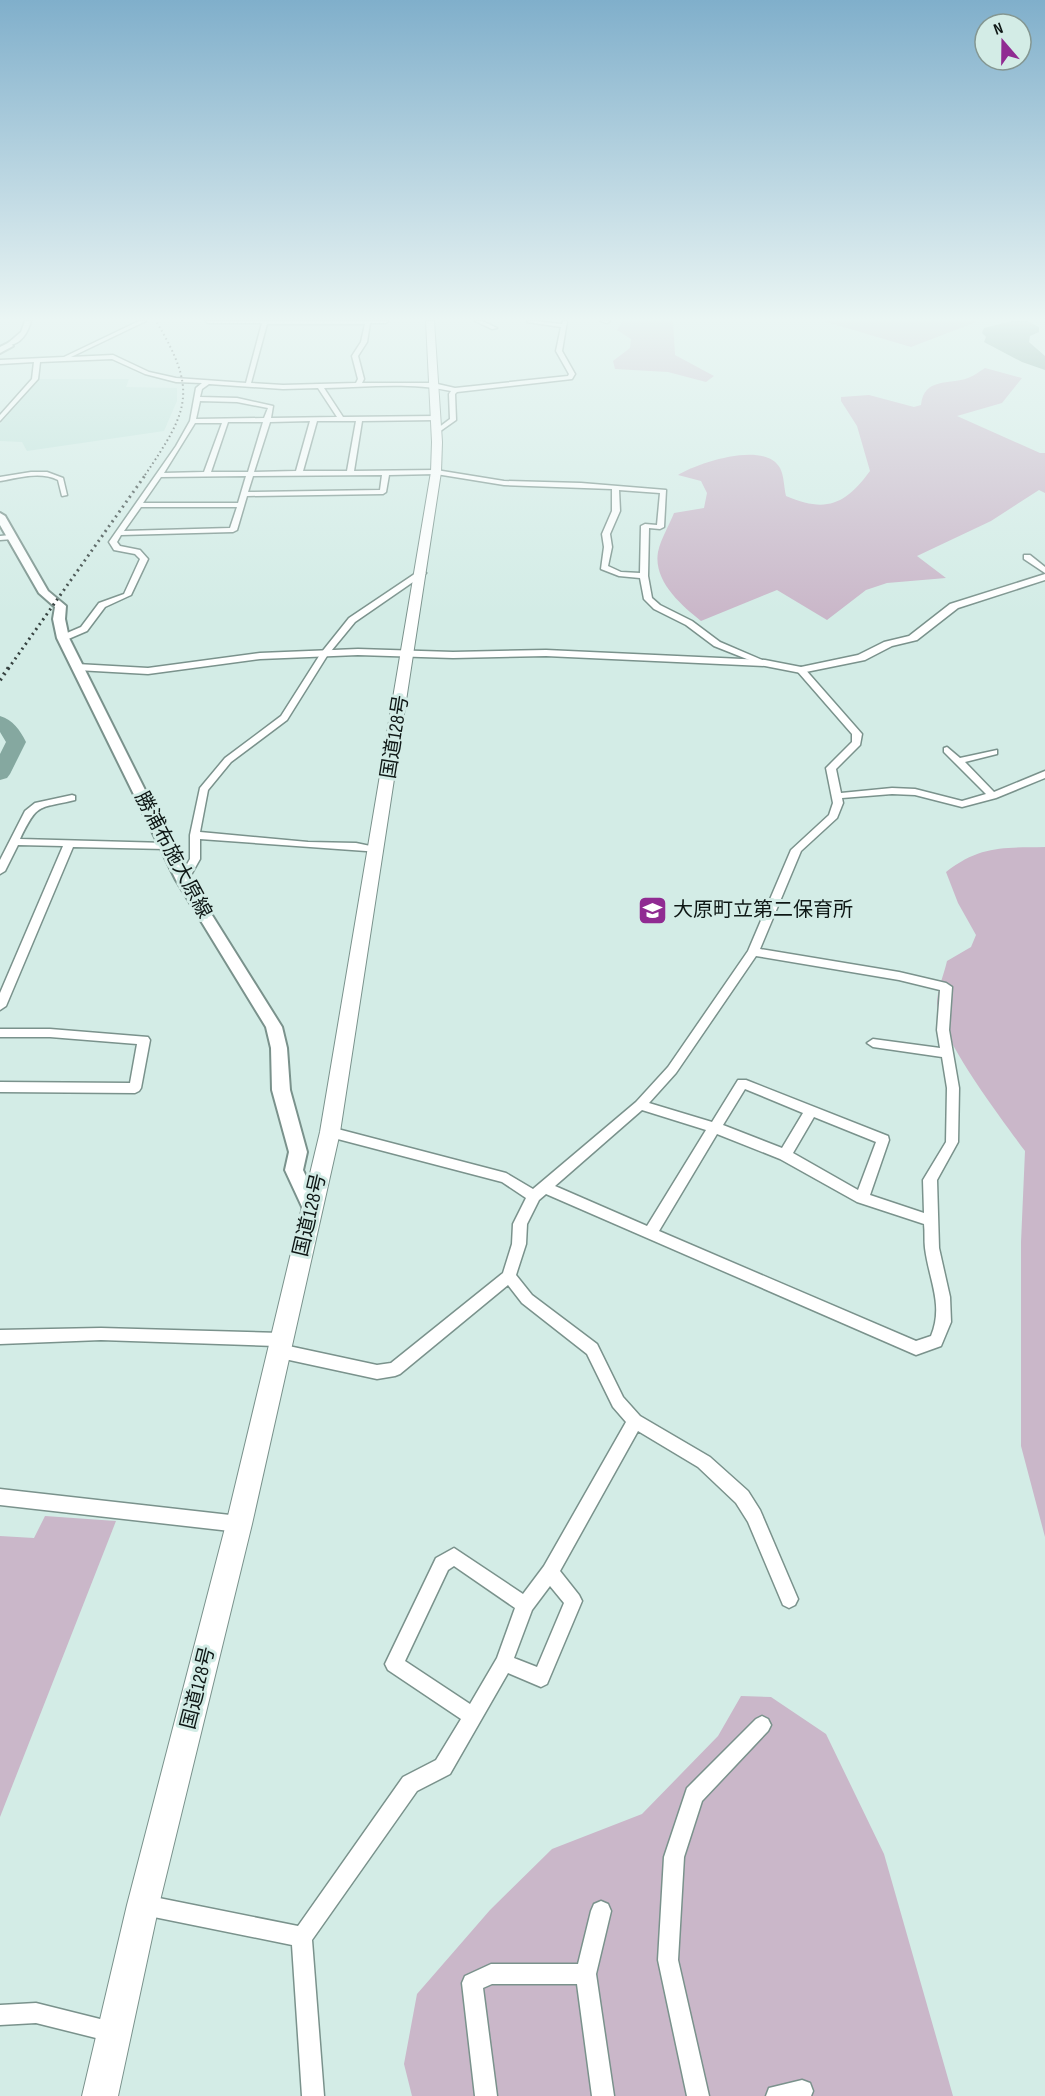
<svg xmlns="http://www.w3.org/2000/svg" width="1045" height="2096" font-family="'Sofia Sans Condensed','Noto Sans JP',sans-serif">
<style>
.built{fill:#c0e3db}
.green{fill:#cab7c9}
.water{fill:#85a8a0}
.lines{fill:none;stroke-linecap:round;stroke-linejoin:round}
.river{fill:#85a8a0;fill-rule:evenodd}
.minor-casing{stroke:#7a928c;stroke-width:3}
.tertiary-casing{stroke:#7a928c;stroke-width:3}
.secondary-casing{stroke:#7a928c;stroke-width:4}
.trunk-casing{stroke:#7a928c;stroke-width:2}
.minor{fill:#fff;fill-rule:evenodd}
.tertiary{fill:#fff;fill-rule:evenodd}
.secondary{fill:#fff;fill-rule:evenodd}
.trunk{fill:#fff;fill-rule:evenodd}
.rail-far2{stroke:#364240;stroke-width:2;stroke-dasharray:1.5 3;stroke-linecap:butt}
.rail-far1{stroke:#364240;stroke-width:3;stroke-dasharray:2 4;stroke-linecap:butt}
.rail{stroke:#364240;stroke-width:4;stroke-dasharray:2 4.5;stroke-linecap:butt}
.labels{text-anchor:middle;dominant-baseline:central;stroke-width:6;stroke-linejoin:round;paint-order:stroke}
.street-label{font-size:20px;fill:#0e1715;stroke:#d3ece6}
.poi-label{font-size:20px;fill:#0e1715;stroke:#d3ece6;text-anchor:start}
</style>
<rect width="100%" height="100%" fill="#d3ece6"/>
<!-- built -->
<polygon class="built" points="39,379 129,379 126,387 177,388 177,401 164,431 27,451 22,442 0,441 0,424"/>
<!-- green -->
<g class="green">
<polygon points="623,321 673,321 675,355 714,376 706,382 668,372 615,369 613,361 630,348 631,339 617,330"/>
<polygon points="823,321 979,321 911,347"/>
<path d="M985,368L1022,378L1002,403L957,416L1040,453H1045V493L1039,490L991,521L917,556L946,578L887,583L866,590L827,620L777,590L701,621C681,605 653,581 658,552C661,538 669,526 674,513L704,508L707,493L701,481L678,475C697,463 765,440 780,468C784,475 784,488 786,496C826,513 845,505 870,471L857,426L841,401V397L869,395L914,407L921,405C924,377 949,385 968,378C974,376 980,371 985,368Z"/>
<path d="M1045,847V1537L1021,1446V1242L1025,1151C1005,1124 935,1032 937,1001C938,988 944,974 947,961L971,947L976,935L958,903L946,872C981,845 1003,848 1045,847Z"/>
<polygon points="45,1516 116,1521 0,1817 0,1536 34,1538"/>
<polygon points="741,1696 771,1697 826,1734 884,1854 953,2096 412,2096 404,2064 417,1994 490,1910 552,1849 642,1814 718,1736"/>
</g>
<!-- water -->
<polygon class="water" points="1012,321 1027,321 1039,327 1039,332 1030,336 1029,342 1045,356 1045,370 1022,362 984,342 986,337 982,333 984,328"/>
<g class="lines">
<!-- river -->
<path class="river" d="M0,716C13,720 20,730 26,742L10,774L7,778L0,780V754L6,742L0,732Z"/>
<defs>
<g id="minor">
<path d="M139,321H146L71,357L113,355L149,372L176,378L246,383L262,323H208L206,321H388L386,323H370L367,342L358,356L364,379L362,383H433L455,388L568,376L569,374L556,351L561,327L527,322L533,321L562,324L563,321H567L562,351L575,374L572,379L457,392L455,394L456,420L439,432L434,431L450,419L449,394L451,391C410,382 366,387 324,388L343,417L436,416L439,418L436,420L362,421L354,471L436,470L504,481L581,483L666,490L664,527L660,529L649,528L648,576L652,598L660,605L692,621L720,642L769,663L762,665L714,646L686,625L654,609L644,599L640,578L619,576L601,569L604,547L602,534L612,511V489L504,485L436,474L389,475L386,492L383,494L247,496L237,530L233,532L121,535L117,542L120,546L140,550L148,559L131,595L105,607L87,631L66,640H60V636L81,627L99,603L124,594L140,559L135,554L114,550L109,542L176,446L190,421L196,388L202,383L176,382L145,374L112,359L40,362L38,379L0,421V415L32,379L34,362L0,364V360L64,357ZM267,324H365L361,342L352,356L358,379L356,383L283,385L251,383ZM209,384L283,389L318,388L337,417L271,418L273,406L237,398L200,397L202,389ZM200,401L237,402L268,408L264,418L196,419ZM310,421L296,471L254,472L270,422ZM317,421H356L347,471H303ZM228,422H263L248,472H211ZM195,423H222L204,472L164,473ZM382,475L380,490L248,492L253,476ZM246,476L238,503H143L161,477ZM619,490L660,493L657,525L645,524L641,526L640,573L621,572L608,566L612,547L610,534L620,511ZM141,507H237L230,528L124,531Z"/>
<polygon points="475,321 482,321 497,328 492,329"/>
<polygon points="601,321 610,321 607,323"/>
<path d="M31,472H47L63,478L67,495L62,496L58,480C40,471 19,478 0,481V477Z"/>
<polygon points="10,535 13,535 13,539 0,540 0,536"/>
<polygon points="1024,555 1030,555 1045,567 1045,573 1024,559"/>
<polygon points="419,571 426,573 355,622 327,656 287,720 231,762 208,790 200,832 308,842 356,843 380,848 380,852 200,839 200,859 187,882 179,882 178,880 190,859 190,835 200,788 225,758 281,716 321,653 349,618"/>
<path d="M801,667L804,668L862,734L860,745L836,769L841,793L892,788L915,789L962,801L986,794L944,752V748L947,747L960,758L997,750V754L965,762L994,792L1045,771V778L996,798L962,807L915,795L892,794L842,798L843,803L837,818L801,851L760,949L899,972L946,983L952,987L949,1030L959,1088L958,1142L937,1180L939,1248L950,1297L951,1322L941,1346L916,1355L546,1194L539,1200L527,1224L526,1244L516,1275L532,1295L597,1344L623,1397L640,1416L710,1457L748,1491L760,1510L798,1599L795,1605L789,1608L783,1605L748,1522L736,1503L698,1467L638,1431L560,1571L579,1595L582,1601L547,1684L541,1687L508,1673L450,1774L417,1791L312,1940L324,2096H302L292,1945L144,1915L137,1912L134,1905L137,1898L144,1895L298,1926L403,1777L436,1760L461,1719L388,1670L385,1664L436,1558L454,1548L523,1594L544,1566L626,1422L613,1407L587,1354L522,1303L508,1285L400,1374L395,1376L377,1379L280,1358L275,1356L273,1351L275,1346L101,1340L0,1344V1330L101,1328L281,1333L286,1335L288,1340L284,1345L377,1365L391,1363L503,1273L512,1244L513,1224L526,1198L502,1182L330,1137L325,1136L324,1132L325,1128L330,1127L506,1173L533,1189L636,1102L668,1067L748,951L791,850L829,815L833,803L826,768L852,742V734L798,672V668ZM756,956L899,980L940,990L937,1030L940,1048L873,1039L867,1043L873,1047L942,1057L947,1088L946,1142L923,1180L924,1213L870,1195L889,1140L888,1136L746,1080H738L712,1122L649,1103L676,1073ZM745,1089L803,1113L782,1148L723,1125ZM642,1110L706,1130L647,1226L555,1186ZM814,1117L876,1142L858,1190L793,1153ZM717,1134L780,1159L857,1202L924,1224C925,1232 924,1240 925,1248C929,1280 944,1305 931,1336L916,1341L659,1231ZM454,1566L515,1608L497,1658L470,1704L405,1661L448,1570ZM550,1586L564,1603L537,1667L514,1658L532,1610Z"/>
<path d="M72,795L75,796V800C38,809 38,802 20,839L166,843L171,846L166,849L73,847L6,1006L0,1010V993L63,846L18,845L5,871L0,874V860L25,811L35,803Z"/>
<polygon points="0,1029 50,1029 148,1037 150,1040 141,1088 139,1091 135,1093 0,1092 0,1082 130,1083 137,1044 50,1037 0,1037"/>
<polygon points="0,1489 239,1516 245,1518 247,1524 245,1530 239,1532 0,1505"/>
<polygon points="762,1716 768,1719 771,1725 768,1731 702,1801 684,1857 678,1960 709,2096 687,2096 658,1960 664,1857 687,1788 756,1719"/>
<polygon points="601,1901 608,1904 611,1911 596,1974 614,2096 592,2096 577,1984 492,1984 483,1988 497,2096 475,2096 462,1983 465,1976 491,1964 578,1964 591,1911 594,1904"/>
<polygon points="36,2003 112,2022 119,2025 122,2032 119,2039 112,2042 36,2023 0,2025 0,2005"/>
<polygon points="802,2080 810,2083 813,2091 811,2096 766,2096 769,2088"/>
</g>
<g id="tertiary">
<path d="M25,321H31C28,332 21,345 8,345V343L21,332Z"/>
<polygon points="1045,574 1045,580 958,608 917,640 892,646 865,660 801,673 765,666 546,656 453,658 358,655 260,659 148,674 77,670 72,667 77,664 148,668 260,653 358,649 453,652 546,650 765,660 801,667 858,655 884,642 909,636 950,604"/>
</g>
<g id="secondary">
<polygon points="10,342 13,346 0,353 0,347"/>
<polygon points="0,513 5,516 48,591 66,606 65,619 69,638 190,880 282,1027 287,1048 290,1090 307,1152 303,1170 320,1206 318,1211 311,1214 304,1211 285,1170 289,1152 272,1090 271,1048 266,1027 176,880 57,638 53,619 55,607 39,593 0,525"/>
</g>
<polygon id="trunk" points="426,321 434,321 442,442 441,472 340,1132 252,1524 159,1905 118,2096 82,2096 127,1905 226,1524 320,1132 431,472 432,442"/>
</defs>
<!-- minor casing -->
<use href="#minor" class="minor-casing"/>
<!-- tertiary casing -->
<use href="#tertiary" class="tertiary-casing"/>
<!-- secondary casing -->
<use href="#secondary" class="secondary-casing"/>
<!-- trunk casing -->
<use href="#trunk" class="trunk-casing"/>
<!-- minor -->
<use href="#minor" class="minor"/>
<!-- tertiary -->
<use href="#tertiary" class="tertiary"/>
<!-- secondary -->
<use href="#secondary" class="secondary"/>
<!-- trunk -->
<use href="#trunk" class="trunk"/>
<!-- rail-far2 -->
<path class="rail-far2" d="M145,475C189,410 198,391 156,321"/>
<!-- rail-far1 -->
<polyline class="rail-far1" points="8,669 146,474"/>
<!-- rail -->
<polyline class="rail" points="0,680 9,667"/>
</g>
<!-- sky -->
<linearGradient id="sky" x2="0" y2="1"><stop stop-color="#80afcb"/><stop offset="0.52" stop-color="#ebf6f4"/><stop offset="1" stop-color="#ebf6f4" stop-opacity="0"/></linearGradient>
<rect width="1045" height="614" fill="url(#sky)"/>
<!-- icons -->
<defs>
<symbol id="school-square" viewBox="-11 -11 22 22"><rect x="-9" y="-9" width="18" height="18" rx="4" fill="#902b92" stroke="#d3ece6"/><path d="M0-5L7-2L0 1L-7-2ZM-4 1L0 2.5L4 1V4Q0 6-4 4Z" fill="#fff"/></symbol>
</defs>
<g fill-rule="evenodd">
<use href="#school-square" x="636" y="894" width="33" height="33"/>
</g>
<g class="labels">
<!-- street labels -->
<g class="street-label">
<text transform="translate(395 737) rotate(-81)">国道128号</text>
<text transform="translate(173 855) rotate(62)">勝浦布施大原線</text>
<text transform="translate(310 1215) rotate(-77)">国道128号</text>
<text transform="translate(198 1688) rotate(-76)">国道128号</text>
</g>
<!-- poi labels -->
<g class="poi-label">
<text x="673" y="910">大原町立第二保育所</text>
</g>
</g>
<!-- north arrow -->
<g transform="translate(1003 42) rotate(340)"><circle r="28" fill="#d3ece6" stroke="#849792" stroke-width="1.5"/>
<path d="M0-4.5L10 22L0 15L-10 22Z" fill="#902b92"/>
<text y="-9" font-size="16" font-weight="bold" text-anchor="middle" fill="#0e1715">N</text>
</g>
</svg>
